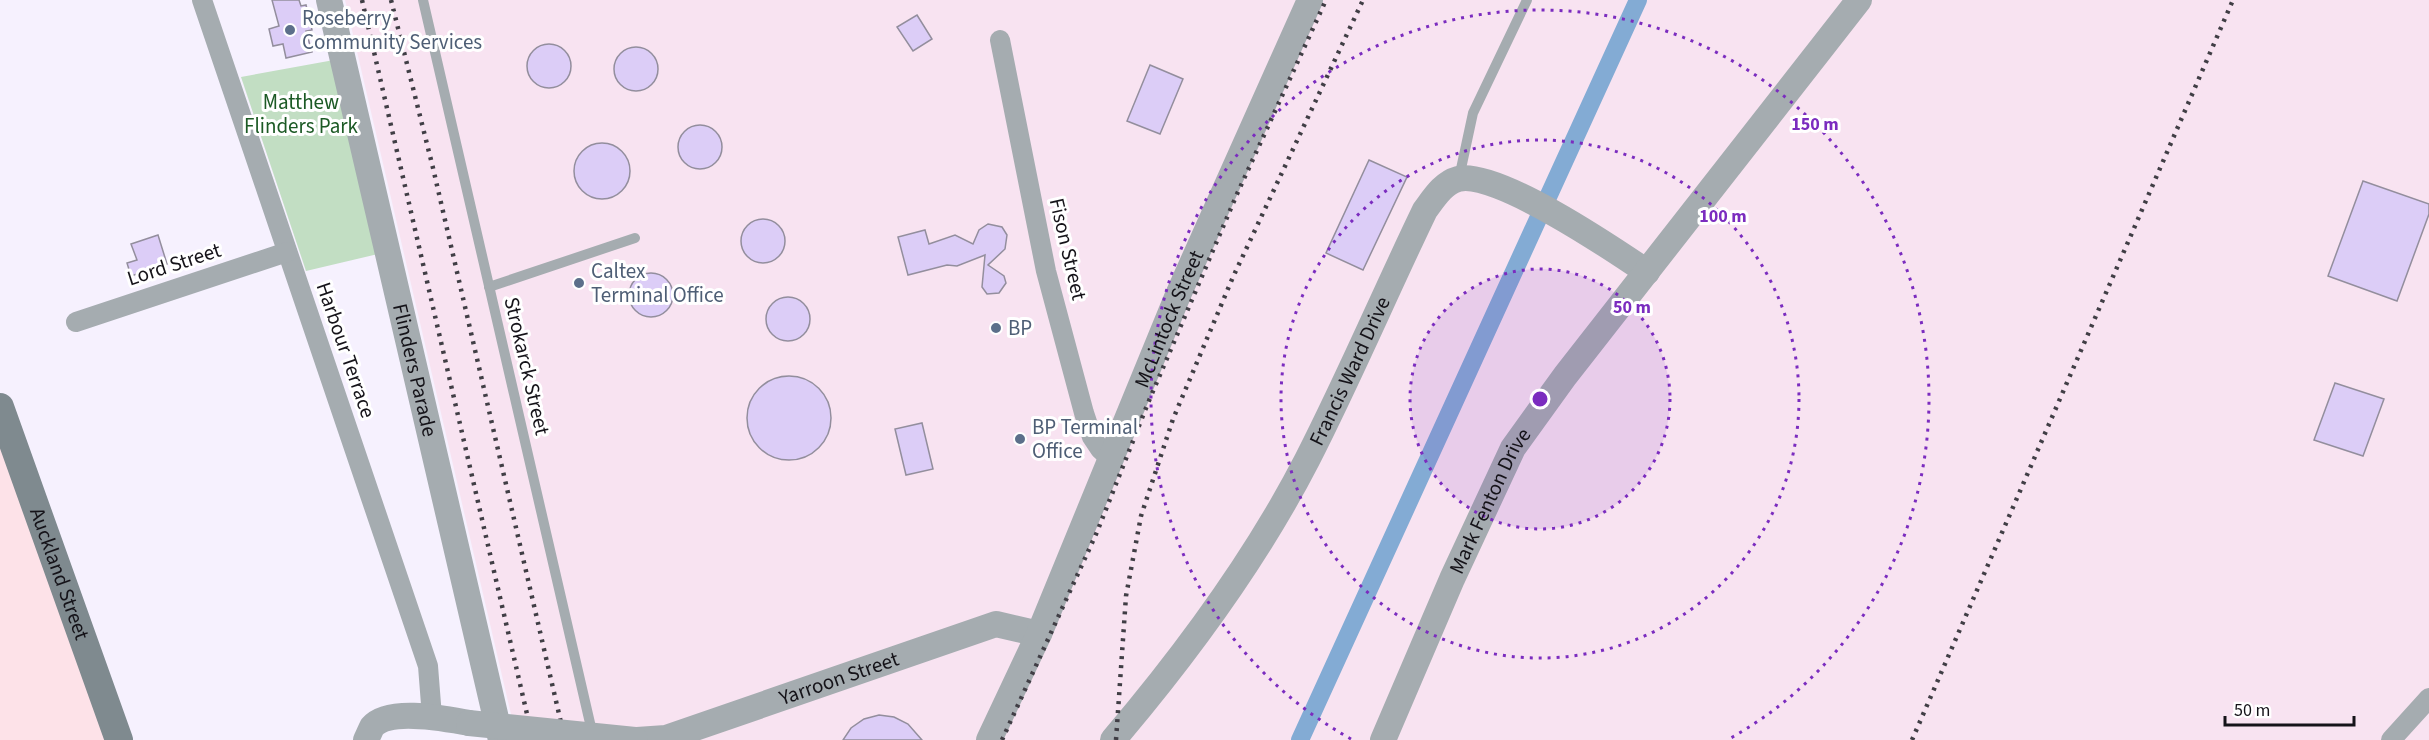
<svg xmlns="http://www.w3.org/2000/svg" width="2429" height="740" font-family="'Source Sans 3',sans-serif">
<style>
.commercial{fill:#fde2e8}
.industrial{fill:#f8e3f1}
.green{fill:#c2dec3}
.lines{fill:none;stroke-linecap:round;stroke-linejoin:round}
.canal{stroke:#83abd4;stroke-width:18}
.building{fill:#dccdf7;stroke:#938e9d;stroke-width:1.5}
.service{stroke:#a5acb0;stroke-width:10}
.minor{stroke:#a5acb0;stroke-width:20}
.tertiary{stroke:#a5acb0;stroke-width:26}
.secondary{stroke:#7f8a8f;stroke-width:28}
.rail{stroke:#403e45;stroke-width:4.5;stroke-dasharray:3 6;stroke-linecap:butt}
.tertiary-bridge{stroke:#a5acb0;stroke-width:26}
.ring{fill:none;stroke:#7b2cbf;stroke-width:3;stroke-dasharray:3 6}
.service-dot{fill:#5c6f8a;stroke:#fff;stroke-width:2}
.labels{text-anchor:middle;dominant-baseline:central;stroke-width:6;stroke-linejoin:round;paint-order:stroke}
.service-label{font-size:21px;fill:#4e5e75;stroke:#fff;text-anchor:start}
.park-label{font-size:21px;fill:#1c5a25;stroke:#fff}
.street-label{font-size:21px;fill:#151319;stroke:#fff}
.centre{fill:#7b2cbf;stroke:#fff;stroke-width:3}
.ring-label{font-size:18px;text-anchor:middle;font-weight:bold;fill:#7b2cbf;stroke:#fff;stroke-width:6;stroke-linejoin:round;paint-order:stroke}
</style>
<rect width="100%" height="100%" fill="#f6f1fe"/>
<!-- commercial -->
<polygon class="commercial" points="0,407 119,740 0,740"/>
<!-- industrial -->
<polygon class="industrial" points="345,0 2429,0 2429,740 517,740"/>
<!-- green -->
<polygon class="green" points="334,60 378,254 306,271 241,77"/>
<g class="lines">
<!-- canal -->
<polyline class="canal" points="1300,740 1638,0"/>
</g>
<!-- building -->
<g class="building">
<polygon points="272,0 299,0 301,6 306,5 312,30 306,31 312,52 286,58 283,44 273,46 269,29 279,26"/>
<polygon points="917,15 932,39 913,51 897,27"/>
<circle cx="549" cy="66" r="22"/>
<circle cx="636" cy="69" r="22"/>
<polygon points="1150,65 1183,79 1160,134 1127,121"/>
<circle cx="700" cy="147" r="22"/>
<circle cx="602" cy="171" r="28"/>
<polygon points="1369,160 1407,177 1363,270 1326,253"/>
<polygon points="2363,181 2429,204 2429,214 2397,301 2328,276"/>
<circle cx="763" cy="241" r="22"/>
<polygon points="988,224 1002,227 1007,235 1005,249 988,265 1004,276 1006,283 999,293 987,294 982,287 985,255 957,266 947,265 908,275 898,237 925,230 929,244 955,235 973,244 979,230"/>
<polygon points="158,235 167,264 131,276 127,263 137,260 131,244"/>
<circle cx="651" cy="295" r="22"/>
<circle cx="788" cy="319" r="22"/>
<circle cx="789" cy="418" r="42"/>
<polygon points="2335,383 2384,399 2363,456 2314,440"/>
<polygon points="922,423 933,469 906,475 895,429"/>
<polygon points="879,715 894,717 908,724 922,740 843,740 851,728 864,719"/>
</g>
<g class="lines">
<!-- service -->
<g class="service">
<polyline points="423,0 593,736"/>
<polyline points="1459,178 1473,113 1527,0"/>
<polyline points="489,287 635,238"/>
</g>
<!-- minor -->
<g class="minor">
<polyline points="202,0 428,666 432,717"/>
<polyline points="1000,40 1046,271 1084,413 1092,437 1100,449 1111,459"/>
<polyline points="76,322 287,252"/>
<polyline points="2391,740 2429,698"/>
</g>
<!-- tertiary -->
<g class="tertiary">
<path id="s1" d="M329,0L501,740"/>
<path d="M366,740C368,736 370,731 372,727C389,707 446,719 469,723"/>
<path id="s2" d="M637,740L666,738L996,624L1039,634"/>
<path id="s3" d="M989,740L1039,634L1178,295L1310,0"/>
<path id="s4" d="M1113,740C1186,654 1255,561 1307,460C1349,378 1385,293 1425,210C1434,198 1443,183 1458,179C1495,169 1613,249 1647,272"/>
<path id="s5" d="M1383,740L1452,579L1513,448L1565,376L1859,0"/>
</g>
<!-- secondary -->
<path class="secondary" id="s6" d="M0,407L119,740"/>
<!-- rail -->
<g class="rail">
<polyline points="362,0 533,740"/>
<polyline points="391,0 433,168 565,740"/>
<polyline points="1002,740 1097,532 1148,403 1237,194 1326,0"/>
<polyline points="1116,740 1126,596 1141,516 1173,419 1233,277 1363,0"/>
<polyline points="1912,740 2233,0"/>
</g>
<!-- tertiary-bridge -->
<polyline class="tertiary-bridge" points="469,723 635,740"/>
</g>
<!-- distance rings -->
<circle cx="1540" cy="399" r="130" fill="#7b2cbf" fill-opacity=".12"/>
<g class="ring">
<circle cx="1540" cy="399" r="130"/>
<circle cx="1540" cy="399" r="259"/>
<path d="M1351 739A389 389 0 1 1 1729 739"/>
</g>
<!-- markers -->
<g class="service-dot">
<circle cx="290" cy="30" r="6"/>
<circle cx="579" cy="283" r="6"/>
<circle cx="996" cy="328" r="6"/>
<circle cx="1020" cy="439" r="6"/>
</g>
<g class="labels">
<!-- service labels -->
<g class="service-label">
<text x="302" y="18">Roseberry<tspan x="302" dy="24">Community Services</tspan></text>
<text x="591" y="271">Caltex<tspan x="591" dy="24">Terminal Office</tspan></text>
<text x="1008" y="328">BP</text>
<text x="1032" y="427">BP Terminal<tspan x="1032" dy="24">Office</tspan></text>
</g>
<!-- park labels -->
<g class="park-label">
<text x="301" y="102">Matthew<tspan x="301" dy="24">Flinders Park</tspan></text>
</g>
<!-- street labels -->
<g class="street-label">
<text transform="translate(1068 249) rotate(77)">Fison Street</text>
<text transform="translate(174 264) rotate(-18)">Lord Street</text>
<text stroke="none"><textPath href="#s3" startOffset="458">McLintock Street</textPath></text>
<text transform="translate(346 350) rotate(71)">Harbour Terrace</text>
<text transform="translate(527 366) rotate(77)">Strokarck Street</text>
<text stroke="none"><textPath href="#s1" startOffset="380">Flinders Parade</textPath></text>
<text stroke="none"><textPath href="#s4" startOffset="440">Francis Ward Drive</textPath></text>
<text stroke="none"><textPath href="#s5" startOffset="262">Mark Fenton Drive</textPath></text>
<text stroke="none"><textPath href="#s6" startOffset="177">Auckland Street</textPath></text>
<text stroke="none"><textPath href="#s2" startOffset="212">Yarroon Street</textPath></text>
</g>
</g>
<circle cx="1540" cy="399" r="9" class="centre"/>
<g class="ring-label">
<text x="1815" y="130">150 m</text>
<text x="1723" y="222">100 m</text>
<text x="1632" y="313">50 m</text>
</g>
<!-- scale -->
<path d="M2225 716v9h129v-9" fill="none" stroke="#151319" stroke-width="3"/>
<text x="2234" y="716" font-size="18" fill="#151319" stroke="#ffffff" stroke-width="4.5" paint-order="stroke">50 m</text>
</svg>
